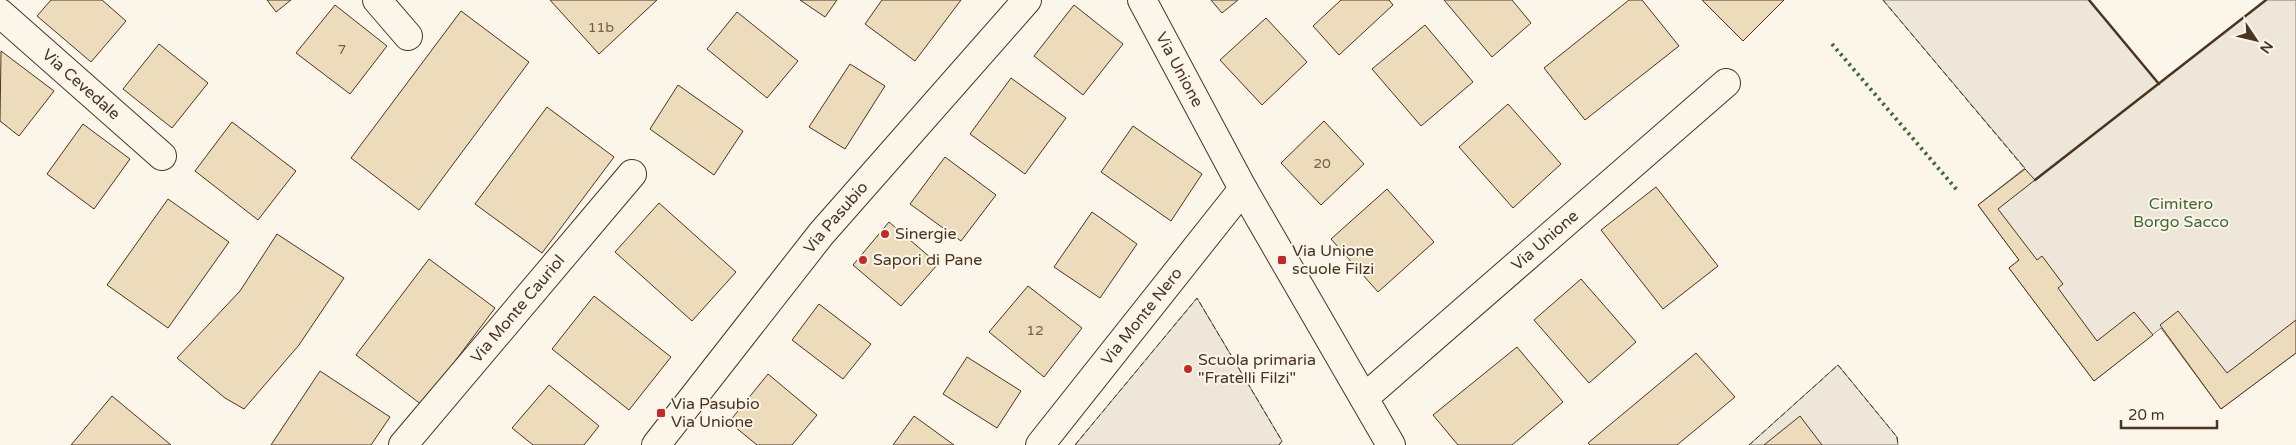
<svg xmlns="http://www.w3.org/2000/svg" width="2296" height="445" font-family="'Varela Round',sans-serif">
<style>
.green{fill:#ede6d9;stroke:#887966}
.building{fill:#ecdcbc;stroke:#4a3520}
.lines{fill:none;stroke-linecap:round;stroke-linejoin:round}
.minor-casing{stroke:#4a3520;stroke-width:30}
.tertiary-casing{stroke:#4a3520;stroke-width:30}
.minor{stroke:#fbf6e9;stroke-width:28}
.tertiary{stroke:#fbf6e9;stroke-width:28}
.hedge{stroke:#436837;stroke-width:4;stroke-dasharray:2.5 4;stroke-linecap:butt}
.fence{stroke:#4a3520;stroke-width:1;stroke-dasharray:6 2.5;stroke-linecap:butt}
.wall{stroke:#4a3520;stroke-width:2.5}
.poi-dot{fill:#c62828;stroke:#fbf6e9;stroke-width:2}
.labels{text-anchor:middle;dominant-baseline:central;stroke-width:4;stroke-linejoin:round;paint-order:stroke}
.number-label{font-size:14px;fill:#725f47}
.street-label{font-size:16px;fill:#4a3520;stroke:#fbf6e9}
.park-label{font-size:16px;fill:#436837;stroke:#fbf6e9}
.poi-label{font-size:16px;fill:#4a3520;stroke:#fbf6e9;text-anchor:start}
</style>
<rect width="100%" height="100%" fill="#fbf6e9"/>
<!-- green -->
<g class="green">
<polygon points="1883,0 2089,0 2159,84 2266,0 2296,0 2296,353 2221,409 2161,328 2094,381 2009,268 2019,260 1978,205 2025,168"/>
<polygon points="1197,298 1282,441 1279,445 1075,445"/>
<polygon points="1838,365 1897,437 1898,445 1749,445"/>
</g>
<!-- building -->
<g class="building">
<polygon points="51,0 102,0 126,21 91,62 37,16"/>
<polygon points="267,0 291,0 276,12"/>
<polygon points="550,0 657,0 599,54"/>
<polygon points="800,0 837,0 825,17"/>
<polygon points="882,0 961,0 915,61 865,24"/>
<polygon points="1211,0 1238,0 1222,13"/>
<polygon points="1341,0 1389,0 1393,5 1339,55 1313,26"/>
<polygon points="1444,0 1512,0 1531,23 1492,57"/>
<polygon points="1629,0 1642,0 1679,46 1585,120 1544,68"/>
<polygon points="1702,0 1784,0 1743,41"/>
<polygon points="335,5 387,46 350,94 296,53"/>
<polygon points="1074,5 1123,44 1083,95 1034,56"/>
<polygon points="461,11 529,62 419,210 351,158"/>
<polygon points="737,12 798,61 767,98 707,49"/>
<polygon points="1266,18 1307,62 1262,105 1220,60"/>
<polygon points="1425,25 1473,82 1421,126 1372,69"/>
<polygon points="159,44 208,83 172,128 123,89"/>
<polygon points="1,51 54,91 19,136 0,121"/>
<polygon points="850,64 885,86 845,149 809,127"/>
<polygon points="1011,78 1066,118 1025,174 970,134"/>
<polygon points="678,85 743,131 714,175 650,129"/>
<polygon points="1508,104 1561,164 1513,208 1459,147"/>
<polygon points="547,107 614,157 542,253 475,204"/>
<polygon points="1324,121 1364,164 1321,205 1281,163"/>
<polygon points="232,122 296,171 258,220 195,171"/>
<polygon points="83,124 130,159 94,209 47,174"/>
<polygon points="1133,126 1202,174 1171,221 1101,172"/>
<polygon points="945,157 996,195 961,241 910,204"/>
<polygon points="2025,169 2035,180 1998,209 2037,260 2042,256 2063,284 2058,288 2097,341 2134,312 2153,335 2094,381 2009,268 2019,260 1978,205"/>
<polygon points="1656,187 1718,266 1663,309 1601,230"/>
<polygon points="1387,189 1434,242 1378,292 1331,239"/>
<polygon points="168,199 229,242 168,328 107,285"/>
<polygon points="659,203 736,272 692,321 615,252"/>
<polygon points="1092,212 1137,244 1100,298 1054,267"/>
<polygon points="889,222 938,264 901,306 853,265"/>
<polygon points="277,234 344,278 299,345 244,409 225,398 177,358 240,291"/>
<polygon points="429,259 495,308 422,405 356,355"/>
<polygon points="1581,279 1636,342 1589,383 1534,320"/>
<polygon points="1028,286 1082,328 1044,377 989,332"/>
<polygon points="594,296 671,357 629,410 552,349"/>
<polygon points="819,304 871,344 843,379 792,340"/>
<polygon points="2178,311 2227,373 2296,320 2296,353 2221,409 2160,325"/>
<polygon points="1517,347 1563,402 1512,445 1458,445 1433,415"/>
<polygon points="1696,353 1735,397 1677,445 1590,445 1588,443"/>
<polygon points="967,357 1021,391 997,428 943,394"/>
<polygon points="320,371 390,417 371,445 271,445"/>
<polygon points="768,374 817,415 792,445 757,445 729,422"/>
<polygon points="549,385 599,426 584,445 533,445 512,428"/>
<polygon points="112,396 171,445 71,445"/>
<polygon points="914,416 954,445 893,445"/>
<polygon points="1800,416 1822,445 1764,445"/>
</g>
<g class="lines">
<defs>
<g id="minor">
<polyline points="377,0 408,36"/>
<path id="s1" d="M1142,0L1243,189L1391,445"/>
<path id="s2" d="M0,13L162,156"/>
<path id="s3" d="M1364,398L1726,83"/>
<path id="s4" d="M403,445L632,174"/>
<path id="s5" d="M1040,445L1243,189"/>
</g>
<g id="tertiary">
<path id="s6" d="M656,445L821,234L1027,0"/>
</g>
</defs>
<!-- minor casing -->
<use href="#minor" class="minor-casing"/>
<!-- tertiary casing -->
<use href="#tertiary" class="tertiary-casing"/>
<!-- minor -->
<use href="#minor" class="minor"/>
<!-- tertiary -->
<use href="#tertiary" class="tertiary"/>
<!-- hedge -->
<polyline class="hedge" points="1832,44 1957,190"/>
<!-- fence -->
<g class="fence">
<polyline points="1883,0 2025,169"/>
<polyline points="1075,445 1197,298 1282,441 1279,445"/>
<polyline points="1749,445 1838,365 1897,437 1898,445"/>
</g>
<!-- wall -->
<g class="wall">
<polyline points="2089,0 2159,84"/>
<polyline points="2035,180 2266,0"/>
</g>
</g>
<!-- markers -->
<g class="poi-dot">
<circle cx="885" cy="234" r="5"/>
<circle cx="863" cy="260" r="5"/>
<rect x="1277" y="255" width="10" height="10" rx="2.5"/>
<circle cx="1188" cy="369" r="5"/>
<rect x="656" y="408" width="10" height="10" rx="2.5"/>
</g>
<g class="labels">
<!-- number labels -->
<g class="number-label">
<text x="601" y="27">11b</text>
<text x="342" y="49">7</text>
<text x="1322" y="163">20</text>
<text x="1035" y="330">12</text>
</g>
<!-- street labels -->
<g class="street-label">
<text stroke="none"><textPath href="#s1" startOffset="79">Via Unione</textPath></text>
<text stroke="none"><textPath href="#s2" startOffset="108">Via Cevedale</textPath></text>
<text stroke="none"><textPath href="#s6" startOffset="290">Via Pasubio</textPath></text>
<text stroke="none"><textPath href="#s3" startOffset="240">Via Unione</textPath></text>
<text stroke="none"><textPath href="#s4" startOffset="178">Via Monte Cauriol</textPath></text>
<text stroke="none"><textPath href="#s5" startOffset="164">Via Monte Nero</textPath></text>
</g>
<!-- park labels -->
<g class="park-label">
<text x="2181" y="204">Cimitero<tspan x="2181" dy="18">Borgo Sacco</tspan></text>
</g>
<!-- poi labels -->
<g class="poi-label">
<text x="895" y="234">Sinergie</text>
<text x="1292" y="251">Via Unione<tspan x="1292" dy="18">scuole Filzi</tspan></text>
<text x="873" y="260">Sapori di Pane</text>
<text x="1198" y="360">Scuola primaria<tspan x="1198" dy="18">"Fratelli Filzi"</tspan></text>
<text x="671" y="404">Via Pasubio<tspan x="671" dy="18">Via Unione</tspan></text>
</g>
</g>
<!-- north arrow -->
<g transform="translate(2256 40) rotate(125)" stroke="#fbf6e9" stroke-width="4" paint-order="stroke">
<path d="M0-4L9 19L0 12L-9 19Z" fill="#4a3520"/>
<text y="-8" font-size="14" font-weight="bold" text-anchor="middle" fill="#4a3520">N</text>
</g>
<!-- scale -->
<path d="M2121 420v8h96v-8" fill="none" stroke="#4a3520" stroke-width="2.5"/>
<text x="2128" y="420" font-size="15" fill="#4a3520" stroke="#fbf6e9" stroke-width="4" paint-order="stroke">20 m</text>
</svg>
